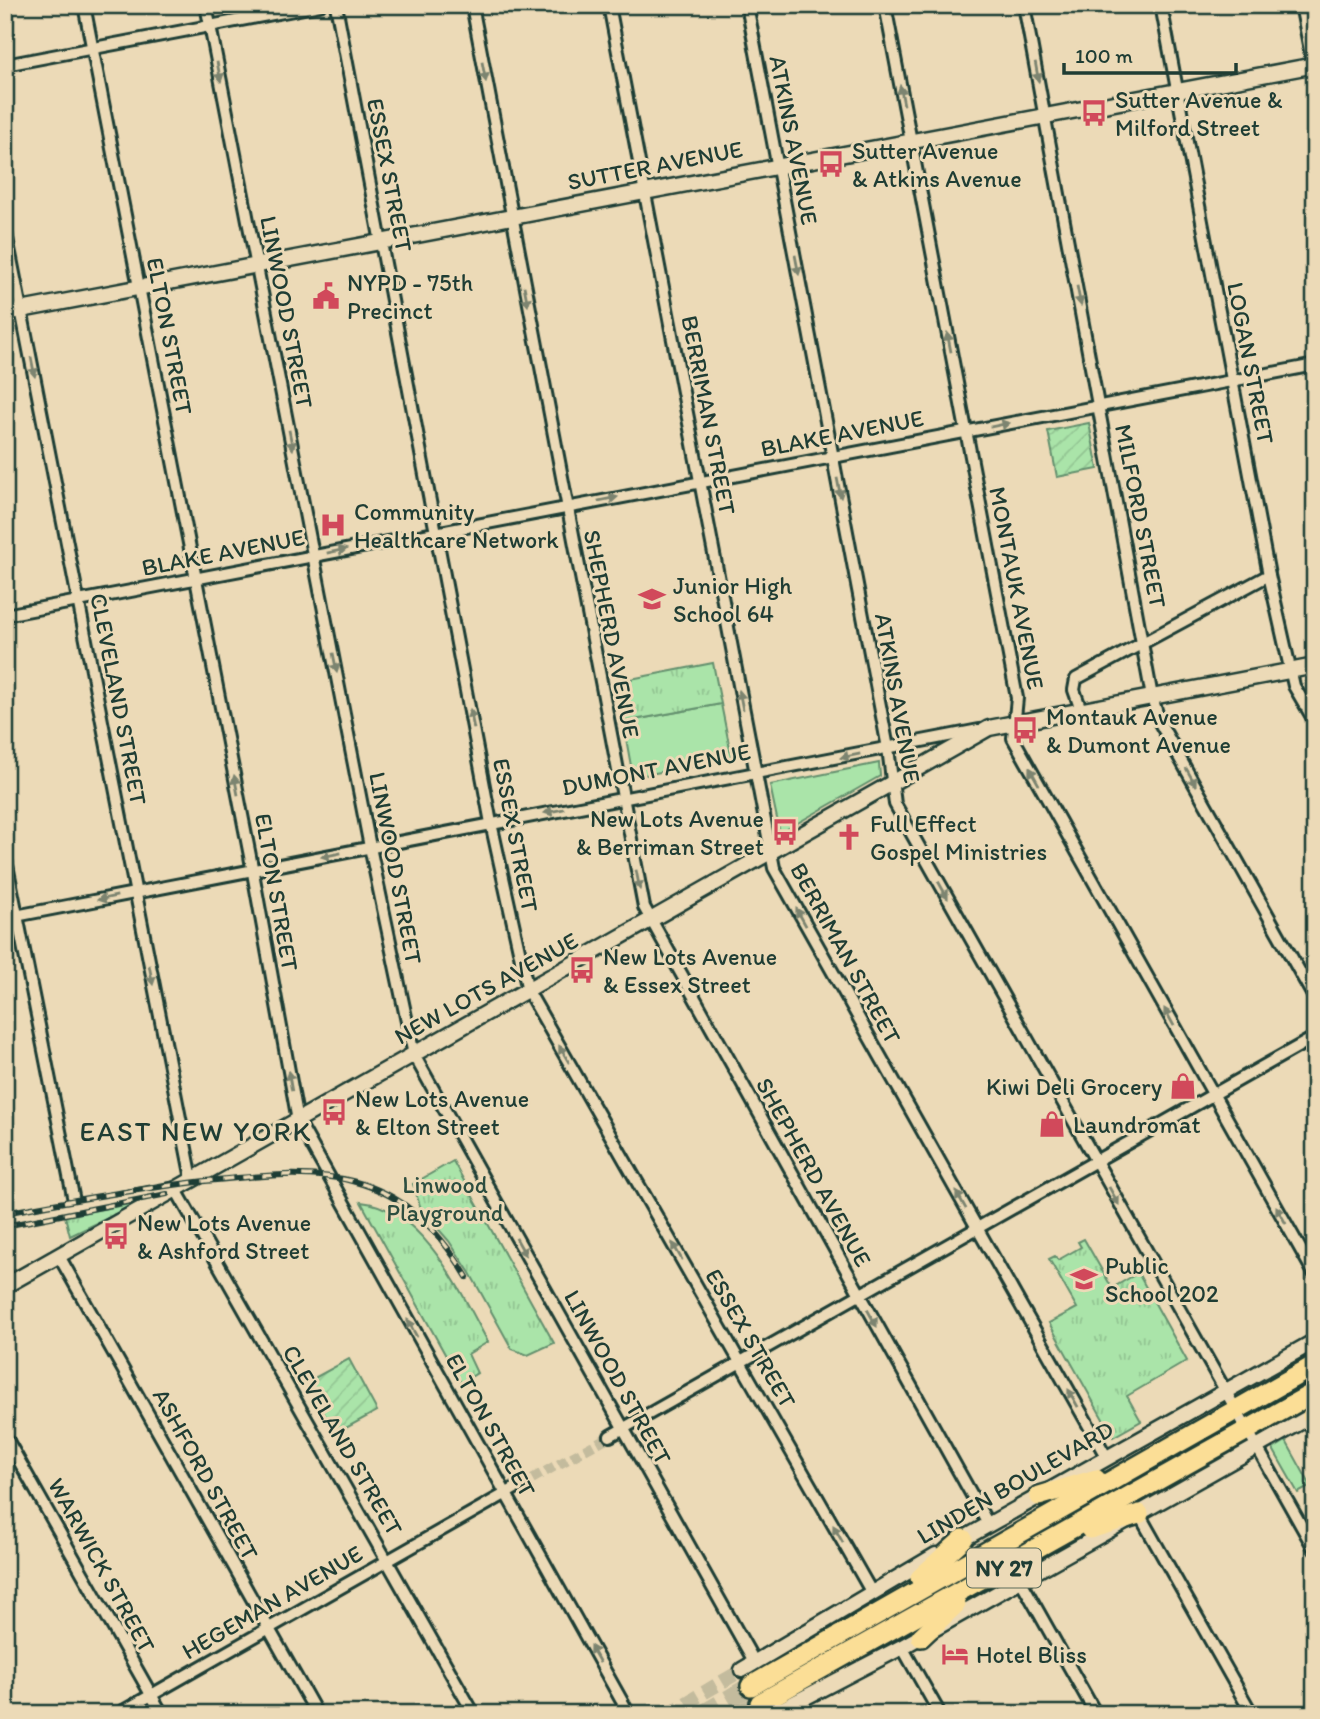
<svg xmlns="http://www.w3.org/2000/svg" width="1320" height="1719" font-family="Itim,sans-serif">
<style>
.grass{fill:#aae4a9;stroke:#64906e;stroke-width:2}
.park{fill:url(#park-tufts);stroke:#64906e;stroke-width:2}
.garden{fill:url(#garden-furrows);stroke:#64906e;stroke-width:2}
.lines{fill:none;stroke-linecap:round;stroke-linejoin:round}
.minor-tunnel{stroke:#c3bb9d;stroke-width:10;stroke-dasharray:10 5;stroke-linecap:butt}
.tertiary-tunnel{stroke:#c3bb9d;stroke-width:14;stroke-dasharray:14 7;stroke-linecap:butt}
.trunk-tunnel{stroke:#c3bb9d;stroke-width:19;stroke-dasharray:19 10;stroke-linecap:butt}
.minor-casing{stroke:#1f3d34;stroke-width:16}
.tertiary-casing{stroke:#1f3d34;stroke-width:19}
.trunk-casing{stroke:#1f3d34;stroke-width:24}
.minor{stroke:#ecdab7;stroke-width:10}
.tertiary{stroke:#ecdab7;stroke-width:14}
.trunk{stroke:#fbde96;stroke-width:19}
.rail-casing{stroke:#1f3d34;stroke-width:6}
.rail{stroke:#ecdab7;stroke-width:3.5;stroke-dasharray:10;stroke-linecap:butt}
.oneway{fill:#7b846f}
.labels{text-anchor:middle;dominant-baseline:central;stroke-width:6;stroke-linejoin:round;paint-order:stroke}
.shield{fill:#ecdab7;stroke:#5c6c5b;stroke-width:2}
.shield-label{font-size:23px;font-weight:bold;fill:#1f3d34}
.poi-label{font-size:24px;fill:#1f3d34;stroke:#ecdab7;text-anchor:start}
.street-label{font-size:24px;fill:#1f3d34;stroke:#ecdab7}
.park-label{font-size:24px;fill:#2d4e40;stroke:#ecdab7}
.quarter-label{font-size:28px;letter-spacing:2px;fill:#1f3d34;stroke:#ecdab7}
</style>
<defs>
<pattern id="park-tufts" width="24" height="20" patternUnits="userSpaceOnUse" patternTransform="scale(1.75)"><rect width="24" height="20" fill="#aae4a9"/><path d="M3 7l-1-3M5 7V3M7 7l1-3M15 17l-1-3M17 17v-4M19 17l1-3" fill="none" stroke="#92c492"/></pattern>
<pattern id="garden-furrows" width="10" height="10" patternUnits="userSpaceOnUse" patternTransform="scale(1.75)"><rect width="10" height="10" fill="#aae4a9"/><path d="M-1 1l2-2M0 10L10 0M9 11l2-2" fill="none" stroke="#92c492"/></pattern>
</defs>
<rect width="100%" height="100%" fill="#ecdab7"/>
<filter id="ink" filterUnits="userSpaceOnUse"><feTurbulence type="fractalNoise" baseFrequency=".0143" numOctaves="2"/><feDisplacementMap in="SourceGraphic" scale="14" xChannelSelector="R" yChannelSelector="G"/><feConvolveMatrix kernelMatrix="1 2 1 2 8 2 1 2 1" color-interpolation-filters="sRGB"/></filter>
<g filter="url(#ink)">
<!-- grass -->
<g class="grass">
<polygon points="721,704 732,759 633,777 623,722"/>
<polygon points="879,763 880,776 780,833 770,785"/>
<polygon points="1286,1441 1311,1486 1298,1493 1273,1449"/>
</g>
<!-- park -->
<g class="park">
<polygon points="713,663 721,704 623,722 615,682"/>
<polygon points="453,1161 554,1343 528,1355 512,1349 470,1273 449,1241 421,1209 413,1184"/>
<path d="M361,1202C423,1208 462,1294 488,1342L468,1354L477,1373L461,1383Z"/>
<polygon points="130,1204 133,1206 70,1236 65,1216"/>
<polygon points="1084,1239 1112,1288 1138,1273 1187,1361 1127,1396 1141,1421 1113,1437 1049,1323 1077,1308 1049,1259 1055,1256 1058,1260 1081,1247 1078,1242"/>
</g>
<!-- garden -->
<g class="garden">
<polygon points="1089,423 1098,469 1057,477 1048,431"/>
<polygon points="349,1359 377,1411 335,1434 307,1382"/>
</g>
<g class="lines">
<!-- minor-tunnel -->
<polyline class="minor-tunnel" points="519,1486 610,1436"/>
<!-- tertiary-tunnel -->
<polyline class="tertiary-tunnel" points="668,1714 742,1670"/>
<!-- trunk-tunnel -->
<g class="trunk-tunnel">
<polyline points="703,1714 751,1686"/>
<polyline points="740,1714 760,1703"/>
</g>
<defs>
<g id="minor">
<polyline points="84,5 250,856 298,1121 629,1714"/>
<polyline points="206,5 370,847 414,1055 755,1663"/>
<polyline points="336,5 491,823 528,991 872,1593"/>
<polyline points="472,5 644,907 988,1524"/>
<polyline points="609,5 774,868 1107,1458"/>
<polyline points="747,5 888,748 895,804 1315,1550"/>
<polyline points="885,5 1017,698 1013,738 1315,1275"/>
<polyline points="1024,5 1152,697 1160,723 1315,999"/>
<polyline points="1161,5 1269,575 1294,686 1315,722"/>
<polyline points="1301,5 1313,65"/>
<polyline points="5,65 320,5"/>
<polyline points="5,228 192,1179"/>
<polyline points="5,615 1315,365"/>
<polyline points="1081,710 1074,690 1076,679 1269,575"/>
<polyline points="5,855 75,1206"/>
<polyline points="5,918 979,730"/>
<polyline points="5,1219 175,1188 474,1714"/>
<polyline points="59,1256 317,1714"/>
<polyline points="5,1436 162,1714"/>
<polyline points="610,1436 1315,1037"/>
<polyline points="1139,1514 1252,1714"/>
<polyline points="1021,1581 1096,1714"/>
<polyline points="902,1647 940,1714"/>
<polyline points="5,1712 6,1714"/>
<polyline points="118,1714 519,1486"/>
</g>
<g id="tertiary">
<polyline points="5,313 1315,65"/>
<polyline points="5,1286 989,728 1315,666"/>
<polyline points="956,1543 1315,1341"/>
<polyline points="742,1670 936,1555"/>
<polyline points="773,1714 902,1647 1315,1414"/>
</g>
<g id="trunk">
<polyline points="1312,1416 1315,1414"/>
<polyline points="1039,1496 1096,1479"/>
<polyline points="1090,1529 1139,1514"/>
<polyline points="920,1578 963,1539"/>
<polyline points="921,1637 956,1604"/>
<polyline points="751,1686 1315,1365"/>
<polyline points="760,1703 1315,1392"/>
</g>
</defs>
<!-- minor casing -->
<use href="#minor" class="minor-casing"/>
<!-- tertiary casing -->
<use href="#tertiary" class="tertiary-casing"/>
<!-- trunk casing -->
<use href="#trunk" class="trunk-casing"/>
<!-- minor -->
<use href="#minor" class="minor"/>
<!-- tertiary -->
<use href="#tertiary" class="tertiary"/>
<!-- trunk -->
<use href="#trunk" class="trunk"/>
<defs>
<g id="rail">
<path d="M5,1213C72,1200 137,1189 205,1181C323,1169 399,1163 467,1277"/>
<polyline points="5,1226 167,1194"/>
</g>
</defs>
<!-- rail casing -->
<use href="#rail" class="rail-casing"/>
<!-- rail -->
<use href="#rail" class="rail"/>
</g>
<!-- one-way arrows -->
<defs><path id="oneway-solid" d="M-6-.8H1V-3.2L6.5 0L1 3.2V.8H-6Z" transform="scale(1.75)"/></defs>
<g class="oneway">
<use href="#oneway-solid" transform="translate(219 72) rotate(79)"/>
<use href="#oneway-solid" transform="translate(484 72) rotate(79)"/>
<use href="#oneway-solid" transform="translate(1037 72) rotate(80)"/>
<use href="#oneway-solid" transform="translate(902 95) rotate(-101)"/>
<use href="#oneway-solid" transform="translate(797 265) rotate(79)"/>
<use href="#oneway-solid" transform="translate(526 296) rotate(79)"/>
<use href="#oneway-solid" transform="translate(1079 296) rotate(79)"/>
<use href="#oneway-solid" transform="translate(949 342) rotate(-101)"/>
<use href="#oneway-solid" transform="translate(33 367) rotate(79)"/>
<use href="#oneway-solid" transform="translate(1000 425) rotate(-11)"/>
<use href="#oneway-solid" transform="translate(291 440) rotate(79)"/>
<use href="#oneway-solid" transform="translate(839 488) rotate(79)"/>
<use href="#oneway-solid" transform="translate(608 499) rotate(-11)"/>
<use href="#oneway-solid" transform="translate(337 551) rotate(-11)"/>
<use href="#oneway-solid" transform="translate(335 663) rotate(79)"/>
<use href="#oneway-solid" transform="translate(741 700) rotate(-101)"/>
<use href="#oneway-solid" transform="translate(472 719) rotate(-101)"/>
<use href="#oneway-solid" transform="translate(850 756) rotate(169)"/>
<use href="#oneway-solid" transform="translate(1034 776) rotate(-119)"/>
<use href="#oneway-solid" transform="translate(1191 777) rotate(61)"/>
<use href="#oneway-solid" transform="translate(236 785) rotate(-101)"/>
<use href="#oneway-solid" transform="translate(554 811) rotate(169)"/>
<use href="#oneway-solid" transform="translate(331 855) rotate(169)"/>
<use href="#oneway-solid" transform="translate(638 880) rotate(79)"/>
<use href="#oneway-solid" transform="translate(943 890) rotate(61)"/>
<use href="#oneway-solid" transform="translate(107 898) rotate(169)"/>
<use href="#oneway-solid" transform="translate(801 917) rotate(-119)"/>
<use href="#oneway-solid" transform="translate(151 975) rotate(79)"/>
<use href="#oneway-solid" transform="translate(1169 1017) rotate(-119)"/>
<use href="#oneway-solid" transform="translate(564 1054) rotate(-120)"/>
<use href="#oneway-solid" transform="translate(290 1081) rotate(-100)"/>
<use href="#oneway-solid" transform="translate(1114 1196) rotate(61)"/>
<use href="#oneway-solid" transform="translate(961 1200) rotate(-119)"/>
<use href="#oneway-solid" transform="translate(1281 1215) rotate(-119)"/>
<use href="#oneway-solid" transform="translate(521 1247) rotate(61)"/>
<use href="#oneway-solid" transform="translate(677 1251) rotate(-120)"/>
<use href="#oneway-solid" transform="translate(872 1318) rotate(61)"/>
<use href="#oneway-solid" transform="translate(412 1328) rotate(-119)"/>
<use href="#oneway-solid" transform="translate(1073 1398) rotate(-119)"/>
<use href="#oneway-solid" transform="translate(838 1534) rotate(-119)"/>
<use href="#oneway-solid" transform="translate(595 1654) rotate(-119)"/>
</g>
</g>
<!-- icons -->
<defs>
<symbol id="bus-bare" viewBox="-9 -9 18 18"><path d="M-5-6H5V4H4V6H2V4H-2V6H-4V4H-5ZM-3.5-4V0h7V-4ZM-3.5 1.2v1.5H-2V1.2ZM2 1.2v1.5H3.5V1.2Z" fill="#d1495b" stroke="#ecdab7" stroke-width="2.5" paint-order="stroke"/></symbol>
<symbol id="civic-bare" viewBox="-9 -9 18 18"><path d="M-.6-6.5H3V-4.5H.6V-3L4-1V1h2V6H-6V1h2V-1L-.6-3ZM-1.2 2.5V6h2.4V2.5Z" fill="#d1495b" stroke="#ecdab7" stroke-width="2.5" paint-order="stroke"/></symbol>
<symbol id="hospital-bare" viewBox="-9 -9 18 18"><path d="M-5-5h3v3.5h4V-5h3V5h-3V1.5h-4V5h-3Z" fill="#d1495b" stroke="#ecdab7" stroke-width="2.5" paint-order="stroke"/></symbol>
<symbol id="school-bare" viewBox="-9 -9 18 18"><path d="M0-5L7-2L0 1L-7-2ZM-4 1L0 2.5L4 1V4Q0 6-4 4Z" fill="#d1495b" stroke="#ecdab7" stroke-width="2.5" paint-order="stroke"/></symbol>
<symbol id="church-bare" viewBox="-9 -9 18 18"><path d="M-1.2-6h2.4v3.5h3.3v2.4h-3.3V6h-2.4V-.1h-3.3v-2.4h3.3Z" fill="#d1495b" stroke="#ecdab7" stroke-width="2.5" paint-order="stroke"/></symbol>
<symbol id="shop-bare" viewBox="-9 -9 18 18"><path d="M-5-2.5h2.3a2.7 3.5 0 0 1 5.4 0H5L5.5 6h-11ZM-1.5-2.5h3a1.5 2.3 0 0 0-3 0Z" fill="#d1495b" stroke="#ecdab7" stroke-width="2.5" paint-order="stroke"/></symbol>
<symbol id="hotel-bare" viewBox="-9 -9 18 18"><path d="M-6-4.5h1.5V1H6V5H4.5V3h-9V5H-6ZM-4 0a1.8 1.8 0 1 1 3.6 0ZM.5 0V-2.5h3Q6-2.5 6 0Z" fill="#d1495b" stroke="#ecdab7" stroke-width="2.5" paint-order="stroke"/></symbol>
</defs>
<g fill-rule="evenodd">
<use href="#bus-bare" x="1075" y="94" width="38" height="38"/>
<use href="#bus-bare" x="812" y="145" width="38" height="38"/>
<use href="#civic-bare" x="307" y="277" width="38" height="38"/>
<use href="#hospital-bare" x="314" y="506" width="38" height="38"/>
<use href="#school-bare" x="633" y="580" width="38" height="38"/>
<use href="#bus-bare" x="1006" y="711" width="38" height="38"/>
<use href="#bus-bare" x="766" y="813" width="38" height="38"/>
<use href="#church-bare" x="830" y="818" width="38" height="38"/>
<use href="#bus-bare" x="563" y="951" width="38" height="38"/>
<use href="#shop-bare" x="1164" y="1067" width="38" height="38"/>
<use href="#bus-bare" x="315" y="1093" width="38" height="38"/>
<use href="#shop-bare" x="1033" y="1105" width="38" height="38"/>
<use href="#bus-bare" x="97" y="1217" width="38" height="38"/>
<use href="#school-bare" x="1065" y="1260" width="38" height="38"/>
<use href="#hotel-bare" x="936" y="1635" width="38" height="38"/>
</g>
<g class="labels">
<!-- shield labels -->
<rect class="shield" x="967" y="1548.5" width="74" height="39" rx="5"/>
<g class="shield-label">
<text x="1004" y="1568">NY 27</text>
</g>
<!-- poi labels -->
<g class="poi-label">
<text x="1115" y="99">Sutter Avenue &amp;<tspan x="1115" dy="28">Milford Street</tspan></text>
<text x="852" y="150">Sutter Avenue<tspan x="852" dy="28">&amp; Atkins Avenue</tspan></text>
<text x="347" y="282">NYPD - 75th<tspan x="347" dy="28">Precinct</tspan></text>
<text x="354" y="511">Community<tspan x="354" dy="28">Healthcare Network</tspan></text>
<text x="673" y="585">Junior High<tspan x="673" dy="28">School 64</tspan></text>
<text x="1046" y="716">Montauk Avenue<tspan x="1046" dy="28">&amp; Dumont Avenue</tspan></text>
<text x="764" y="818" text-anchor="end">New Lots Avenue<tspan x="764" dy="28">&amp; Berriman Street</tspan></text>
<text x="870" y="823">Full Effect<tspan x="870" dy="28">Gospel Ministries</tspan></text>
<text x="603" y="956">New Lots Avenue<tspan x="603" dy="28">&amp; Essex Street</tspan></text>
<text x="1162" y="1086" text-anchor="end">Kiwi Deli Grocery</text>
<text x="355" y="1098">New Lots Avenue<tspan x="355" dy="28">&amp; Elton Street</tspan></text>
<text x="1073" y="1124">Laundromat</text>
<text x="137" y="1222">New Lots Avenue<tspan x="137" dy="28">&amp; Ashford Street</tspan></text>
<text x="1105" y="1265">Public<tspan x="1105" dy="28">School 202</tspan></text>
<text x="976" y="1654">Hotel Bliss</text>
</g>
<!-- street labels -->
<g class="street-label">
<text transform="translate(794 140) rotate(79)">ATKINS AVENUE</text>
<text transform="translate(655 165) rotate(-11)">SUTTER AVENUE</text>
<text transform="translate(390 175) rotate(79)">ESSEX STREET</text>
<text transform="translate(287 312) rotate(79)">LINWOOD STREET</text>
<text transform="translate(170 336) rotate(79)">ELTON STREET</text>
<text transform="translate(1251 363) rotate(79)">LOGAN STREET</text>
<text transform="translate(709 415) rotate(79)">BERRIMAN STREET</text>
<text transform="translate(842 433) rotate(-11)">BLAKE AVENUE</text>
<text transform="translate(1141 516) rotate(79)">MILFORD STREET</text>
<text transform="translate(223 552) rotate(-11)">BLAKE AVENUE</text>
<text transform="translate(1017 588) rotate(79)">MONTAUK AVENUE</text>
<text transform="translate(612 634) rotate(79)">SHEPHERD AVENUE</text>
<text transform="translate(898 698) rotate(80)">ATKINS AVENUE</text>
<text transform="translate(119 699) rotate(79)">CLEVELAND STREET</text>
<text transform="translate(656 769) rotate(-11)">DUMONT AVENUE</text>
<text transform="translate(516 835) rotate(79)">ESSEX STREET</text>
<text transform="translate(396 868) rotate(79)">LINWOOD STREET</text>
<text transform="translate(277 892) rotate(80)">ELTON STREET</text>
<text transform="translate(846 953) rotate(61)">BERRIMAN STREET</text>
<text transform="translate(486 988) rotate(-29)">NEW LOTS AVENUE</text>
<text transform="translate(814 1172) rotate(61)">SHEPHERD AVENUE</text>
<text transform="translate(751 1338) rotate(60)">ESSEX STREET</text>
<text transform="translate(618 1377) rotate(61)">LINWOOD STREET</text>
<text transform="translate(491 1425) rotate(61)">ELTON STREET</text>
<text transform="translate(343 1440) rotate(60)">CLEVELAND STREET</text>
<text transform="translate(206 1474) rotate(61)">ASHFORD STREET</text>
<text transform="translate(1015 1482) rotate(-30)">LINDEN BOULEVARD</text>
<text transform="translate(102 1565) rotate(61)">WARWICK STREET</text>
<text transform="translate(272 1602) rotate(-30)">HEGEMAN AVENUE</text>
</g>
<!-- park labels -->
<g class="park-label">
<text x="445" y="1184">Linwood<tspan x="445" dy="28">Playground</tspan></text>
</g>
<!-- quarter labels -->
<g class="quarter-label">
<text x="196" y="1131">EAST NEW YORK</text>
</g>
</g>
<!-- margin -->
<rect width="1320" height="1719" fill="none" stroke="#ecdab7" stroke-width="28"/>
<rect x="14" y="14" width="1292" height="1691" fill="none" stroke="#1f3d34" stroke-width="2.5" filter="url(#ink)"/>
<!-- scale -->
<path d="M1064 63v10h172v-10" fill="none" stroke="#1f3d34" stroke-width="3.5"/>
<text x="1075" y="63" font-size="21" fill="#1f3d34" stroke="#ecdab7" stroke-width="5" paint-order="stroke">100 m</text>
</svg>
